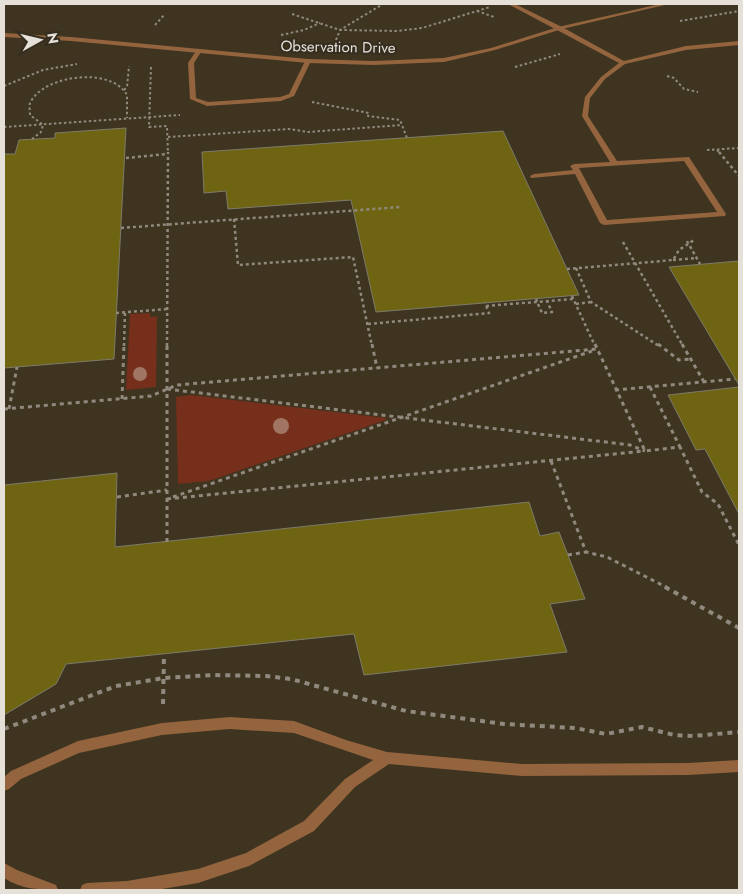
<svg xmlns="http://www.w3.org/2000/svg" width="743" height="894" font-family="Jost,sans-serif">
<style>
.built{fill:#3f3420}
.green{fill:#752f1a}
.building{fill:#6e6412;stroke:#7d7b6a}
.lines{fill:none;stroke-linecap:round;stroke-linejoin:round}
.path-far3{stroke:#8f897e;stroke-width:2;stroke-dasharray:2.5 2.5;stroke-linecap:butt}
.path-far2{stroke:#8f897e;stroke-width:2.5;stroke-dasharray:3 3;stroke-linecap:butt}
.path-far1{stroke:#8f897e;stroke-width:3;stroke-dasharray:4 4;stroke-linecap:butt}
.path{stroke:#8f897e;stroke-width:4;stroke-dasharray:5 5;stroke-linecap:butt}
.service{fill:#93643d;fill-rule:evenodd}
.minor{fill:#93643d;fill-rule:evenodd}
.path-bridge{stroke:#8f897e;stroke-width:2.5;stroke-dasharray:3 3;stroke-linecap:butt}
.tree{fill:#a17563}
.labels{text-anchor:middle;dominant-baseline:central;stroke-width:4;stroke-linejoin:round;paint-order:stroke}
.far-street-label{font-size:15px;fill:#e6e1d8;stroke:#352d20}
</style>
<rect width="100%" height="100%" fill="#352d20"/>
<!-- built -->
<rect class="built" x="4" y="4" width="735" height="886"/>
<!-- green -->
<g class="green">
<polygon points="150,313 150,317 157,316 156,387 126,390 130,314"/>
<polygon points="191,395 386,418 386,420 209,481 178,484 176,397"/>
</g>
<!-- building -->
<g class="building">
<polygon points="126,128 114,359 4,368 4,154 15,154 19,140 55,138 55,133"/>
<polygon points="503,131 579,295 376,312 351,200 228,209 226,191 204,193 202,152"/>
<polygon points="739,261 739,385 669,267"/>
<polygon points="739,387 739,514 705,449 696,450 668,395"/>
<polygon points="117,473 115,547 529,502 540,536 559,532 585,599 550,604 567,652 364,675 354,634 66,664 56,684 4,715 4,485"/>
</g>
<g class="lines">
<!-- path-far3 -->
<g class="path-far3">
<polyline points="477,11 494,17"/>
<polyline points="292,14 340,30 397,31 422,28 490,7"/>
<polyline points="680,21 739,11"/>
<polyline points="155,25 165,14"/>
<polyline points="281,35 304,30 320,23"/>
<polyline points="336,40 340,30 383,4"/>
<polyline points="151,67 149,127 167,126 168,153"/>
<polyline points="515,67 560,54"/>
<polyline points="667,76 674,78 684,89 698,92"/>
<polyline points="4,86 43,70 77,64"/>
<polyline points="124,90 127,87 129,66"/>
<polyline points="312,102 369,113 368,116 400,120 407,138"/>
<path d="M42,124L30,115C30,111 29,107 30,103C43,75 111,66 127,95V118"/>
<polyline points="4,127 180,115"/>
<polyline points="168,137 289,129 308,132 402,125"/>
<polyline points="32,139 41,132 43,125"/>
<polyline points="707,150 739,148"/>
<polyline points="717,150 720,153"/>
</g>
<!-- path-far2 -->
<g class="path-far2">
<polyline points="719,152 739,176"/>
<polyline points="126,158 167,154"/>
<polyline points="234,219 238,265 353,257 372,346"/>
<polyline points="121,228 400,207"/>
<polyline points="687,241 700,264"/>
<polyline points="623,242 683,346"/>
<polyline points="673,260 697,258"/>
<polyline points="576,268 591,302 659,346"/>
<polyline points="567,269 673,260 679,250 694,240"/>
<polyline points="572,296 595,346"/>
<polyline points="538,304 542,313 552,312 547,301"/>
<polyline points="576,304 591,302"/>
<polyline points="486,306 573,299"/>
<polyline points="116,313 167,309"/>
<polyline points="368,324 489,313 485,303"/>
<polyline points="124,346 125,312"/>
<polyline points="167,346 168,152"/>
</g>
<!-- path-far1 -->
<g class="path-far1">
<polyline points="372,344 377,368"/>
<polyline points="595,344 645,451 680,447 702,492 718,504 739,545"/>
<polyline points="658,344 679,360 691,359"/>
<polyline points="682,344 704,382"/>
<polyline points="650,387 680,447"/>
<polyline points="167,389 630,445 645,451"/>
<polyline points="615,390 735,379"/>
<polyline points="122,399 124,344"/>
<polyline points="4,409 151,396 177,385 597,349"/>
<polyline points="9,409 17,367"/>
<polyline points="551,461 586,552 607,557 668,588"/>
<polyline points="117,497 167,490"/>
<polyline points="173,497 592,351"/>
<polyline points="167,499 644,451"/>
<polyline points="167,542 167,344"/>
<polyline points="568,555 586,552"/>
</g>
<!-- path -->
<g class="path">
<polyline points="665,587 739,628"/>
<polyline points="163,704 164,654"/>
<polyline points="4,729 116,686 164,678 213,675 266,676 291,679 406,711 504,724 575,728 606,734 642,727 674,735 693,736 739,732"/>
</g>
<!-- service -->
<g class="service">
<path d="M508,4H515L562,27L624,61L686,46L739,41V45L686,50L625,64L605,79L590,98L588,116L617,161L689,157L726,214L725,216L604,225L600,223L575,174L531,178L530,176L534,174L573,170L570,166L574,164L610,162L582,116L585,97L601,77L619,63ZM684,161L717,212L607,220L579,168Z"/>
<polygon points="198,50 201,52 194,63 196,98 208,102 280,97 289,94 305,61 308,59 311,61 294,96 281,101 207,106 190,99 188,63 196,51"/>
<polygon points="230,717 294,721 346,740 387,752 522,764 688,763 739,760 739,772 688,775 522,776 389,764 355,787 314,831 249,866 198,883 156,890 80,890 82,885 87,883 127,881 198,869 246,853 304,821 345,779 373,760 294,733 230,729 162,735 79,753 21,779 9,789 4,791 4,777 11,771 78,741 162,723"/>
<path d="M4,863L17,870L56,885L58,890C39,890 21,889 4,878Z"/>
</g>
<!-- minor -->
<polygon class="minor" points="660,4 669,4 562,29 495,50 444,62 374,65 308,63 71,41 4,37 4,33 71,37 308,59 374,61 444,58 491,48 558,27"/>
<!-- path-bridge -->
<polyline class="path-bridge" points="536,299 538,304"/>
</g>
<!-- trees -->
<g class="tree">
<circle cx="140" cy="374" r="7"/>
<circle cx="281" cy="426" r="8"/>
</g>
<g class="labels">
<!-- far-street labels -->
<g class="far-street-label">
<text transform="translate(338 47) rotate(1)">Observation Drive</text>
</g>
</g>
<!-- border -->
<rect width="743" height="894" fill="none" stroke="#e6e1d8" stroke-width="10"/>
<!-- north arrow -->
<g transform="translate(40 40) rotate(82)" stroke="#352d20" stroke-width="4" paint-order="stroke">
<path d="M0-4L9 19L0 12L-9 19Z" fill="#e6e1d8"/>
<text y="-8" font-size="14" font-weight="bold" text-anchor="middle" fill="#e6e1d8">N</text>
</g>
</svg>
